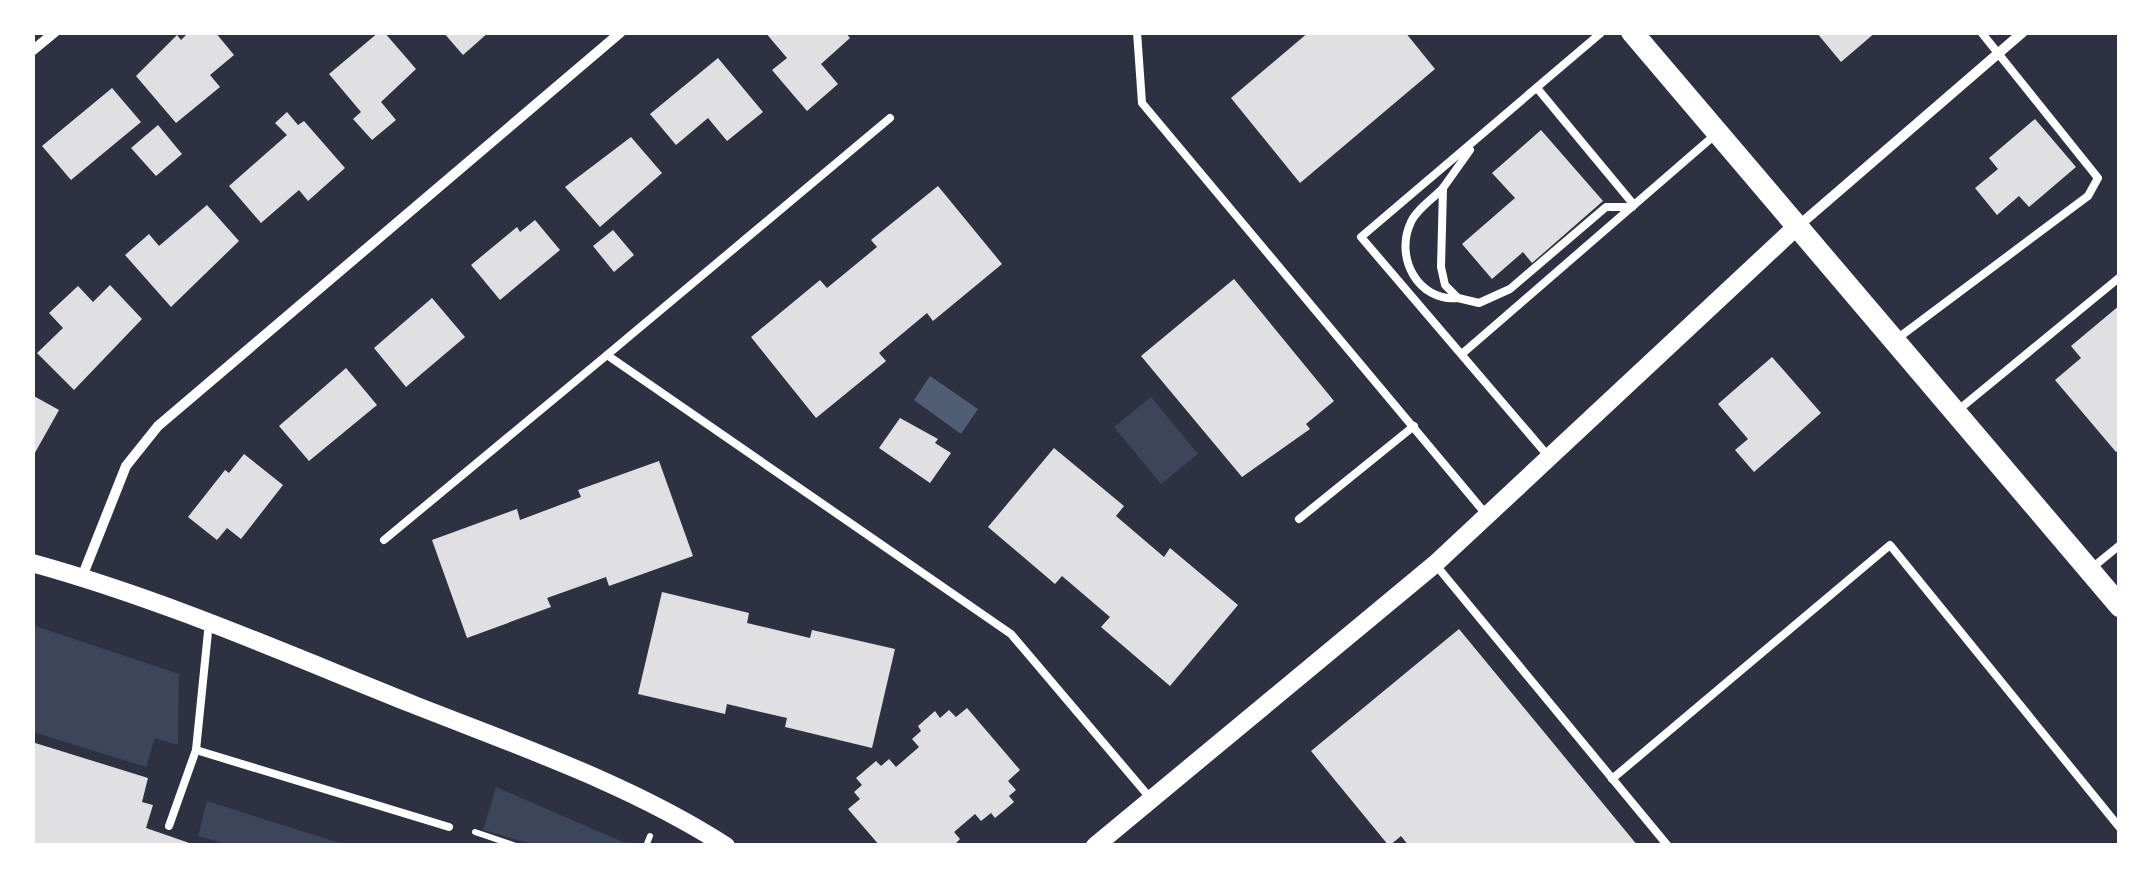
<svg xmlns="http://www.w3.org/2000/svg" width="2152" height="878" font-family="'Varela Round',sans-serif">
<style>
.green{fill:#3c4559}
.water{fill:#4f5d75}
.building{fill:#e0e0e3}
.lines{fill:none;stroke-linecap:round;stroke-linejoin:round}
.path{stroke:#fff;stroke-width:6}
.service{stroke:#fff;stroke-width:8}
.minor{stroke:#fff;stroke-width:10}
.tertiary{stroke:#fff;stroke-width:18}
.primary{stroke:#fff;stroke-width:22}
</style>
<rect width="100%" height="100%" fill="#2d3142"/>
<!-- green -->
<g class="green">
<polygon points="1151,397 1198,454 1161,484 1114,427"/>
<polygon points="32,625 179,674 178,745 155,738 146,767 33,732"/>
<polygon points="496,787 630,845 536,845 483,830"/>
<polygon points="207,801 346,845 230,845 198,836"/>
</g>
<!-- water -->
<polygon class="water" points="930,376 978,409 961,434 914,400"/>
<!-- building -->
<g class="building">
<polygon points="189,32 215,32 234,55 210,75 220,87 176,123 136,76 177,35 181,40"/>
<polygon points="379,32 384,32 416,69 381,102 396,120 372,140 353,119 361,112 329,74"/>
<polygon points="443,32 489,32 463,55"/>
<polygon points="765,32 845,32 850,38 821,64 838,84 807,111 772,70 787,58"/>
<polygon points="1309,32 1405,32 1435,69 1300,183 1231,98"/>
<polygon points="1816,32 1876,32 1841,62"/>
<polygon points="718,58 763,112 727,141 708,118 676,145 650,114"/>
<polygon points="112,88 141,122 71,180 42,146"/>
<polygon points="287,112 298,125 304,121 345,168 308,201 299,190 261,223 229,186 287,135 275,123"/>
<polygon points="2035,119 2076,167 2029,207 2019,196 1997,215 1975,188 1998,169 1989,158"/>
<polygon points="158,125 182,154 156,176 131,148"/>
<polygon points="1541,130 1603,201 1532,263 1523,252 1492,279 1462,244 1515,198 1492,173"/>
<polygon points="631,137 662,173 600,227 565,187"/>
<polygon points="938,186 1002,264 933,321 927,313 879,353 886,361 816,418 751,337 820,280 827,288 877,247 871,240"/>
<polygon points="207,205 239,241 171,307 125,255 149,234 159,246"/>
<polygon points="535,220 560,250 500,300 471,265 517,227 520,232"/>
<polygon points="613,230 634,255 614,272 593,246"/>
<polygon points="1234,279 1334,401 1306,424 1310,429 1242,477 1141,356"/>
<polygon points="110,285 142,319 74,390 37,353 63,328 49,313 78,286 93,302"/>
<polygon points="432,298 465,337 406,387 374,348"/>
<polygon points="2120,305 2120,449 2116,452 2055,380 2081,358 2071,346"/>
<polygon points="1772,357 1821,413 1754,472 1735,450 1748,439 1718,404"/>
<polygon points="346,368 377,405 309,461 279,426"/>
<polygon points="32,395 59,410 32,458"/>
<polygon points="900,418 938,439 935,443 951,453 930,483 879,448"/>
<polygon points="1054,448 1124,506 1116,516 1164,557 1170,548 1238,605 1170,686 1101,627 1110,617 1062,576 1055,584 988,527"/>
<polygon points="244,454 283,485 241,539 227,528 217,540 188,517 225,470 229,473"/>
<polygon points="659,461 693,556 609,586 606,577 547,598 551,607 467,638 432,540 517,509 520,520 581,497 578,490"/>
<polygon points="662,592 749,613 747,623 810,638 812,630 895,649 872,748 785,727 787,718 727,704 725,714 638,694"/>
<polygon points="1459,629 1638,846 1409,846 1401,836 1389,846 1311,751"/>
<polygon points="967,708 1020,770 1008,781 1016,790 1009,796 1014,802 995,818 991,813 981,821 975,814 954,832 960,839 953,846 880,846 848,809 860,799 854,792 862,785 856,778 876,761 881,766 889,759 896,767 919,747 912,739 921,731 918,726 935,711 940,718 949,710 956,717"/>
<polygon points="32,742 148,778 142,802 153,805 146,828 198,846 32,846"/>
</g>
<g class="lines">
<!-- path -->
<g class="path">
<polyline points="475,832 516,846"/>
<polyline points="646,846 650,836"/>
</g>
<!-- service -->
<g class="service">
<polyline points="1137,32 1142,103 1485,513"/>
<polyline points="1537,88 1634,205"/>
<polyline points="1470,150 1443,188 1441,267 1445,285 1458,298 1479,303 1510,289 1606,207 1632,207"/>
<path d="M1443,188C1434,198 1416,210 1411,222C1394,257 1418,302 1458,298"/>
<polyline points="1898,338 2088,196 2098,178 1981,32"/>
<polyline points="1463,353 1716,134"/>
<polyline points="607,355 890,118"/>
<polyline points="1957,411 2120,277"/>
<polyline points="1549,457 1361,237 1602,32"/>
<polyline points="1299,519 1414,426"/>
<polyline points="384,540 607,355 1011,634 1151,799"/>
<polyline points="1435,564 1668,846"/>
<polyline points="2093,567 2120,545"/>
<polyline points="209,622 196,750 449,827"/>
<polyline points="1612,779 1890,545 2120,828"/>
<polyline points="169,826 196,750"/>
</g>
<!-- minor -->
<g class="minor">
<polyline points="32,51 55,32"/>
<polyline points="1796,228 2023,32"/>
<polyline points="82,577 126,466 158,426 621,32"/>
</g>
<!-- tertiary -->
<g class="tertiary">
<path d="M32,563C163,599 287,654 412,704C518,746 630,784 726,846"/>
<polyline points="1095,846 1435,564 1795,228"/>
</g>
<!-- primary -->
<polyline class="primary" points="1632,32 2120,606"/>
</g>
<!-- border -->
<rect width="2152" height="878" fill="none" stroke="#ffffff" stroke-width="70"/>
</svg>
